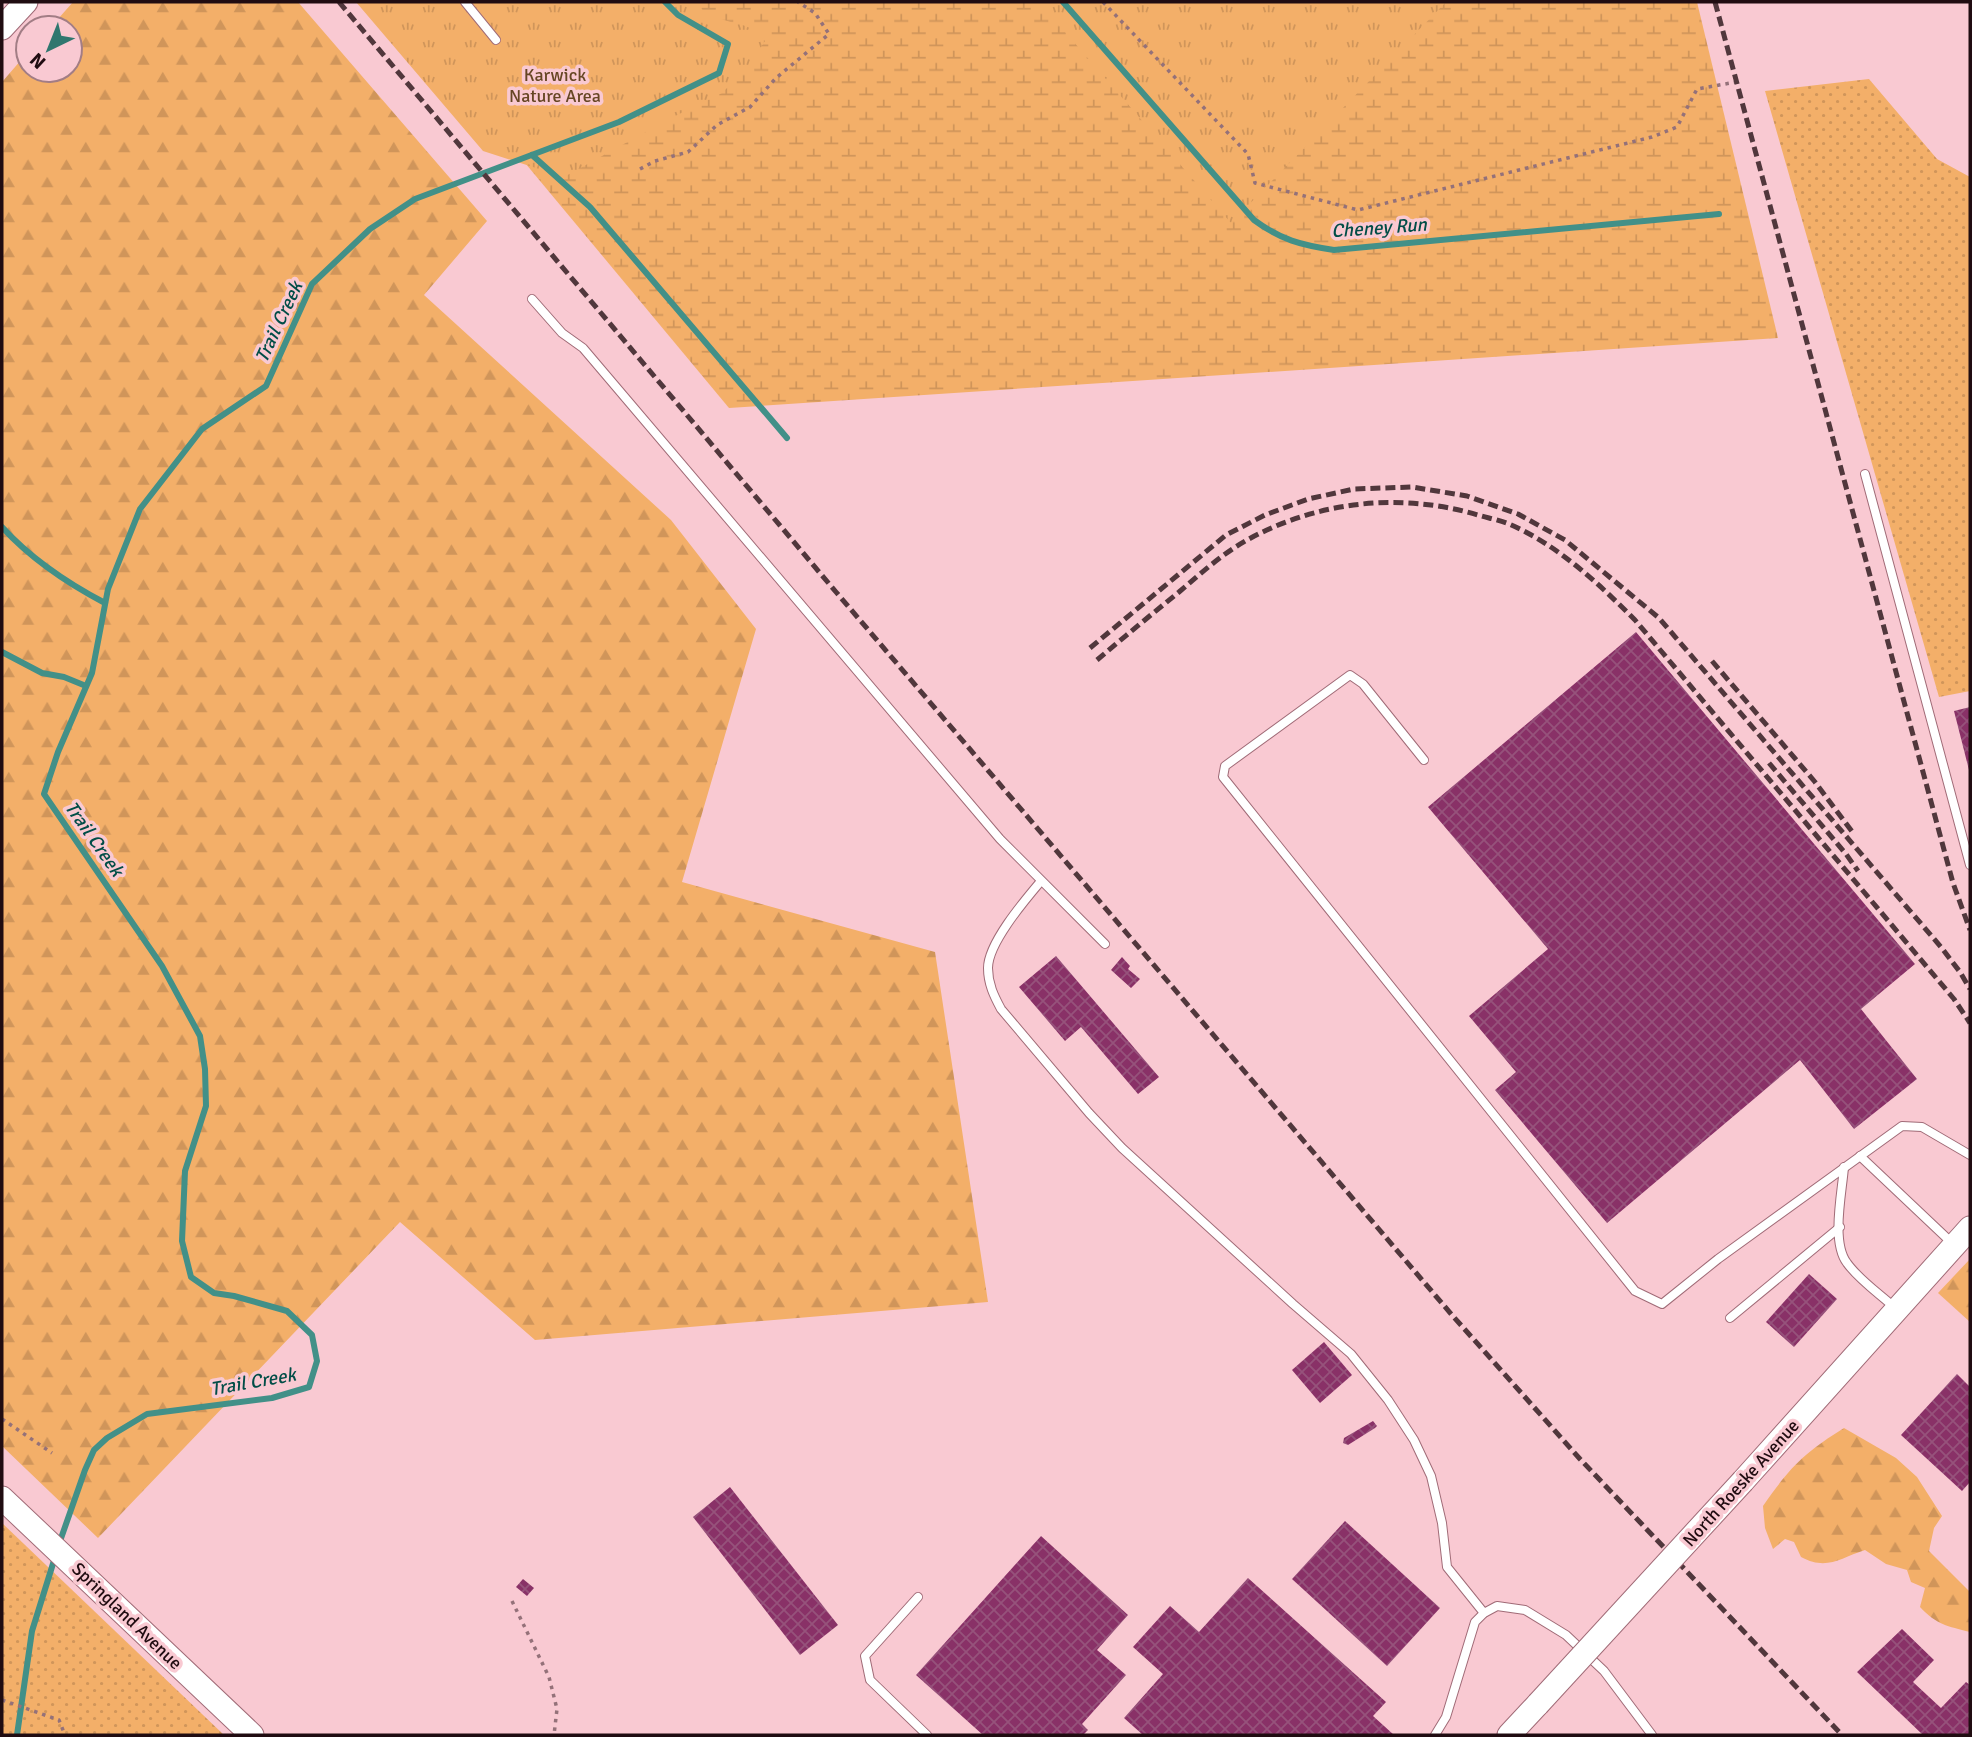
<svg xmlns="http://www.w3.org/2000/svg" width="1972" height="1737" font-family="Signika,sans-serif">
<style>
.grass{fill:url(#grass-dots)}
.forest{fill:url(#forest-firs)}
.wetland{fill:url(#wetland-marsh)}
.park{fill:url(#park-tufts)}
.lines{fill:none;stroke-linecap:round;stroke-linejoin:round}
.stream{stroke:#429088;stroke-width:6}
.building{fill:url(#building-cross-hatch)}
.lane-casing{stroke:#a06b77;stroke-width:10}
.secondary-casing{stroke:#a06b77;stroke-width:25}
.path{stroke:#947179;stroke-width:3.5;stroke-dasharray:3.5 5;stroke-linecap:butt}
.lane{stroke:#fff;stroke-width:8}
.secondary{stroke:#fff;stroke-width:23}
.rail{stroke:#51373c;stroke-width:5;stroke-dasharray:10 5;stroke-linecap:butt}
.secondary-bridge-casing{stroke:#a06b77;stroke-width:25;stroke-linecap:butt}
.secondary-bridge{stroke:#fff;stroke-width:23}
.labels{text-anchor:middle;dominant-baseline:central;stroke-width:7;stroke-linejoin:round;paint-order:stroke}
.park-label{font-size:18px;fill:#664624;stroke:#f9c9d2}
.street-label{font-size:18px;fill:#200c11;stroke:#f9c9d2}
.water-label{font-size:19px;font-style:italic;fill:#014d47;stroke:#f9c9d2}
</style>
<defs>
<pattern id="grass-dots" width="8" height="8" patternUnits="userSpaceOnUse" patternTransform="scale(1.75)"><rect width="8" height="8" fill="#f3af69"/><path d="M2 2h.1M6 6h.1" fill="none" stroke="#d0955a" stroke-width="1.8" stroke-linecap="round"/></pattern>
<pattern id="forest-firs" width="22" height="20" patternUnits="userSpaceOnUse" patternTransform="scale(1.75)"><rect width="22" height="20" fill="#f3af69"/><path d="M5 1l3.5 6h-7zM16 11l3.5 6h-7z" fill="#d0955a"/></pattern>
<pattern id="wetland-marsh" width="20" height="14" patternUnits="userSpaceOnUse" patternTransform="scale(1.75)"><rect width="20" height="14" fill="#f3af69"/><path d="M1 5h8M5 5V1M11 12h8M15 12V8" fill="none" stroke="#d0955a"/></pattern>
<pattern id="park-tufts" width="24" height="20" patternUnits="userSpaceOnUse" patternTransform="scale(1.75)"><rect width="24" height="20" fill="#f3af69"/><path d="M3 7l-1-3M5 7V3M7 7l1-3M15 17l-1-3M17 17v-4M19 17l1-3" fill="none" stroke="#d0955a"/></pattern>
<pattern id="building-cross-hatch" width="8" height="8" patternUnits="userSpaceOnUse" patternTransform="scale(1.75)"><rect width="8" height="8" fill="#893167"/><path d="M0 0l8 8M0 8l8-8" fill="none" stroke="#96527b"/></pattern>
</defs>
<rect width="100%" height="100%" fill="#f9c9d2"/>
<!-- grass -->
<g class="grass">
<polygon points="1869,79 1937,159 1970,177 1970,691 1939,697 1765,91"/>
<polygon points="2,1523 224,1735 2,1735"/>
</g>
<!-- forest -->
<g class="forest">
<polygon points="73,2 298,2 487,221 424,295 671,520 756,629 682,882 935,952 988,1302 535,1340 400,1222 98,1538 2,1446 2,82 28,52 28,70 70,70 70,28 50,28"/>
<polygon points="1970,1259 1970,1322 1938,1293"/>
<path d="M1844,1428L1896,1458L1917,1477L1942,1516L1934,1528L1929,1551L1970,1592V1632C1947,1626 1937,1625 1920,1607L1925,1588L1911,1582L1907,1570L1886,1564L1865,1550C1840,1558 1827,1571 1801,1557L1794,1542L1785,1539L1773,1549L1765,1528L1763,1506C1790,1467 1804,1453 1844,1428Z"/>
</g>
<!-- wetland -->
<polygon class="wetland" points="634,2 1697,2 1778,338 729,408 501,134"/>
<!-- park -->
<g class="park">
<path d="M356,2H692C699,7 707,14 716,17C737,26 748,21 765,41L746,69L722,93L671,118L564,177L483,151Z"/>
<polygon points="1039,2 1446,2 1231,223"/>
</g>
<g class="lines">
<!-- stream -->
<g class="stream">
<path d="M1063,2L1254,220C1281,240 1301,245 1334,250L1719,214"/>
<polyline points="532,155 590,207 787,438"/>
<path d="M2,527C31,559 67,583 105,603"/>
<polyline points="2,652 42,673 64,677 86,686"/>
<polyline points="59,1544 85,1470 94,1450 107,1438 147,1414 272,1398 309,1387 317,1361 312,1335 287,1311 234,1296 214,1293 191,1277 182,1241 185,1171 206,1106 205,1069 200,1036 162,966 44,794 58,752 92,673 108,589 140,509 202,429 266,386 312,284 370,229 415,199 619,122 719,73 728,44 678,15 665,2"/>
<polyline points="17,1735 32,1631 56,1554"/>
</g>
</g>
<!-- building -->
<g class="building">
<polygon points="1636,632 1915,964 1861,1009 1917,1079 1854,1129 1800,1060 1607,1223 1495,1090 1516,1072 1469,1016 1548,949 1428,807"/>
<polygon points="1970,707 1970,770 1969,770 1954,711"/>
<polygon points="1056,956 1159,1077 1138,1094 1081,1027 1065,1041 1019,987"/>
<polygon points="1122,957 1130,966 1128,969 1140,979 1131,988 1111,970"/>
<polygon points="1809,1274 1837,1299 1794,1347 1766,1322"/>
<polygon points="1324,1342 1352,1375 1320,1403 1292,1370"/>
<polygon points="1957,1374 1970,1387 1970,1482 1962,1491 1901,1435"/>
<polygon points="1373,1421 1377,1426 1375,1428 1348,1445 1343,1443 1344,1438"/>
<polygon points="730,1487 838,1625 800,1655 693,1517"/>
<polygon points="1345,1521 1440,1608 1387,1666 1292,1579"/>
<polygon points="1041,1536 1128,1615 1097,1650 1126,1675 1082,1724 1088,1730 1083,1735 983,1735 916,1675"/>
<polygon points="1248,1578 1386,1702 1373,1716 1394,1735 1143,1735 1124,1718 1163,1674 1133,1647 1170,1606 1199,1632"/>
<polygon points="523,1579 534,1588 527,1596 516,1587"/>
<polygon points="1902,1629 1934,1660 1913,1682 1941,1708 1966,1682 1970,1685 1970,1735 1923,1735 1857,1672"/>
</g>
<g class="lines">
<defs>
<g id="lane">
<polyline points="465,2 496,40"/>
<polyline points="532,299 562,333 583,348 1000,839 1105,944"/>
<polyline points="1865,474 1970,865"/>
<polyline points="1424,760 1363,684 1350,675 1225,766 1223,777 1635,1291 1662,1304 1718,1259 1902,1126 1922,1127 1970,1155"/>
<path d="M1041,881C1025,900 988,943 988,968C988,984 994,996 1001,1009L1089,1113L1122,1148L1293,1304L1351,1354L1388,1400L1414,1440L1431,1476L1442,1523L1447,1567L1484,1613"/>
<polyline points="1860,1156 1952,1243"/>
<path d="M1844,1167C1842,1193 1831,1242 1847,1263C1859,1280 1880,1294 1895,1308"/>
<polyline points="1730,1318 1840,1227"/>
<polyline points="918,1597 865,1656 870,1680 927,1735"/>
<polyline points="1435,1735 1446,1717 1475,1622 1484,1613 1497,1606 1525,1610 1566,1635 1604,1671 1652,1735"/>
</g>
<g id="secondary">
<polyline points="2,28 26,2"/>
<polyline points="1743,1481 1970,1228"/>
<polyline points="2,1498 252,1735"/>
<polyline points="1509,1735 1538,1704"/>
</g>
</defs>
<!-- lane casing -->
<use href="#lane" class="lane-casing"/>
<!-- secondary casing -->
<use href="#secondary" class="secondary-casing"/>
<!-- path -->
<g class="path">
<polyline points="1103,2 1248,154 1255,183 1358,210 1652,137 1677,127 1697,89 1736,82"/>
<polyline points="640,169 655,161 688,152 717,125 750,107 776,78 829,34 815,13 798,2"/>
<polyline points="2,1419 52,1453"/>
<polyline points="512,1601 549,1677 557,1709 554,1735"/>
<polyline points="2,1700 59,1720 65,1735"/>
</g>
<!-- lane -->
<use href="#lane" class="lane"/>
<!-- secondary -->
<use href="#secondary" class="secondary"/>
<!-- rail -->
<g class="rail">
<polyline points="339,2 836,592 1452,1315 1580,1459 1842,1735"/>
<polyline points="1715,2 1953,883 1970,930"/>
<polyline points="1090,648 1226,535 1265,515 1308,499 1354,489 1412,487 1467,496 1518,514 1565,540 1659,618 1941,947 1960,972 1970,989"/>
<path d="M1097,660C1124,637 1152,614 1179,592C1200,574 1222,554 1247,540C1318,501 1400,492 1478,515C1488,518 1499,520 1509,524C1558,545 1598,583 1635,620L1954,999L1970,1023"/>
<polyline points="1712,661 1815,782 1854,834"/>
<polyline points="1769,763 1846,854 1858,871"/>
</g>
<defs>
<polyline id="secondary-bridge" points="1538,1704 1743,1481"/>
</defs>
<!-- secondary-bridge casing -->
<use href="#secondary-bridge" class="secondary-bridge-casing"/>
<!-- secondary-bridge -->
<use href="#secondary-bridge" class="secondary-bridge"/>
</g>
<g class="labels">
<!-- park labels -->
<g class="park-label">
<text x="555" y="75">Karwick<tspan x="555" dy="21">Nature Area</tspan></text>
</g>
<!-- street labels -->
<g class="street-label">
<text transform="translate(1741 1483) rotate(-48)">North Roeske Avenue</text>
<text transform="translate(127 1616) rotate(44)">Springland Avenue</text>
</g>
<!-- water labels -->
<g class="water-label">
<text transform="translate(1379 228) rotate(-4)">Cheney Run</text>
<text transform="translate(279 322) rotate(-65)">Trail Creek</text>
<text transform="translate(94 839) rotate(55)">Trail Creek</text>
<text transform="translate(253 1382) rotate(-10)">Trail Creek</text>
</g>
</g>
<!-- border -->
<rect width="1972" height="1737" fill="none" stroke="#200c11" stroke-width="7"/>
<!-- north arrow -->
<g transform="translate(49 49) rotate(223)"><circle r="33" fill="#f9c9d2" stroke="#a27d85" stroke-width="2"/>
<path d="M0-5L12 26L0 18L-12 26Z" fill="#30776f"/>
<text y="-10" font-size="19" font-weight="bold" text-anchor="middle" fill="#200c11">N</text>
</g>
</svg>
